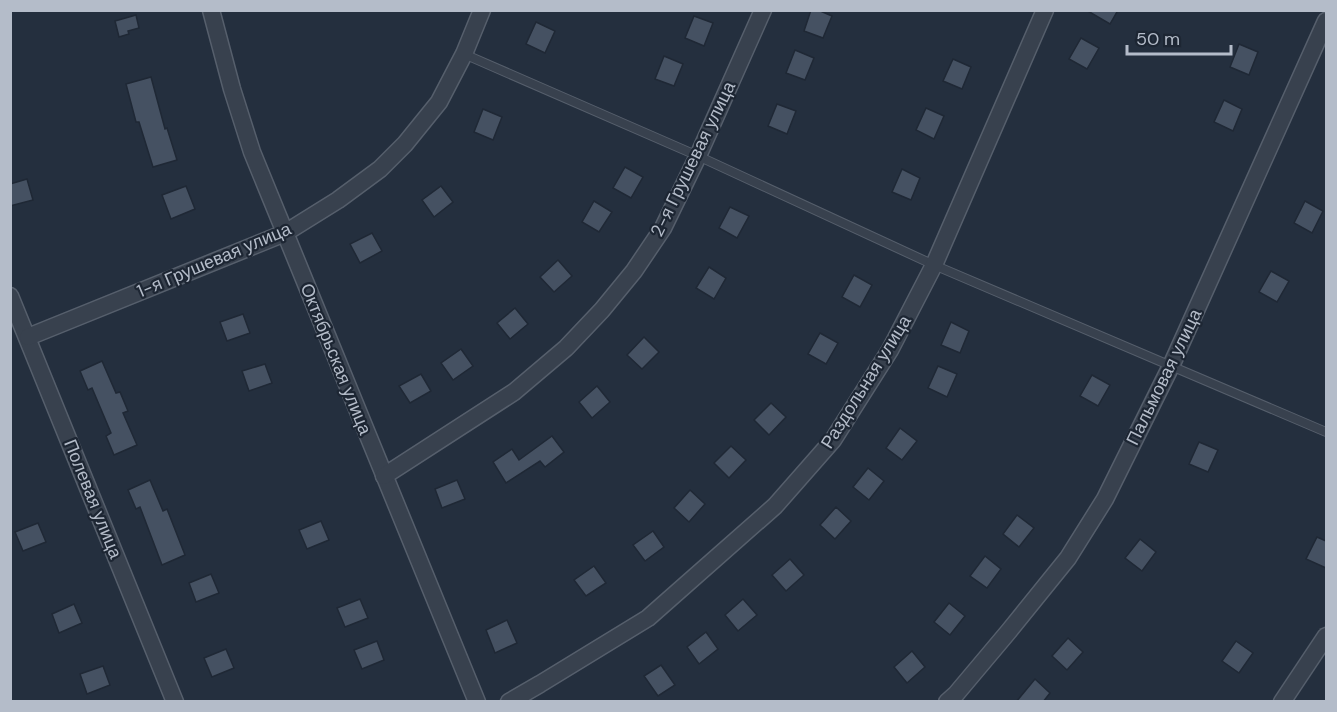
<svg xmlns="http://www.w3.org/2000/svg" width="1337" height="712" font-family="'DM Sans',sans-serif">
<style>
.building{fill:#455162;stroke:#1f2835;stroke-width:1.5}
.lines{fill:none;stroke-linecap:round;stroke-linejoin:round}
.service-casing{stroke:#565f6c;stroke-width:10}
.minor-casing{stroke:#565f6c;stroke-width:19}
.service{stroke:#38414e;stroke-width:8}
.minor{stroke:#38414e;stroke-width:16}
.labels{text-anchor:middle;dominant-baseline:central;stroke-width:4.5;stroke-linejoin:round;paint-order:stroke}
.street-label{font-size:18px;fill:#b4bcc9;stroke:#1d2633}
</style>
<rect width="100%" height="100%" fill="#242f3e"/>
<!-- building -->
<g class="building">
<polygon points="811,10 818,10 832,16 823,38 804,31"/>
<polygon points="1086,10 1118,10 1110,24"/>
<polygon points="136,15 139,28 128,31 129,34 119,37 115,21"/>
<polygon points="694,16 713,23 704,46 685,38"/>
<polygon points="536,22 555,31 545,53 526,44"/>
<polygon points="1081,38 1099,48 1087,69 1069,59"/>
<polygon points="1239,44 1258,52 1249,75 1230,67"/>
<polygon points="795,50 814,58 805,80 786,73"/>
<polygon points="664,56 683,64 674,86 655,79"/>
<polygon points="953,59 971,67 962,89 943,81"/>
<polygon points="151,77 165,129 167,128 177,160 153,167 139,122 136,122 126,84"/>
<polygon points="1224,100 1242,109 1233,131 1214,122"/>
<polygon points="777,104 796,111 787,134 768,126"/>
<polygon points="926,108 944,116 934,139 916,130"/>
<polygon points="483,109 502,117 493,140 474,132"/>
<polygon points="625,167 643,177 631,198 613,188"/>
<polygon points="902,169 920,178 911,200 892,192"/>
<polygon points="27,179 33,200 10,206 10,184"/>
<polygon points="186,186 195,209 171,219 162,195"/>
<polygon points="441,186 453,202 434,217 422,200"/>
<polygon points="594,201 612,212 599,232 582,222"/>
<polygon points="1305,201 1323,211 1312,233 1294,223"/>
<polygon points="730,207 749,216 737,238 719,228"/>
<polygon points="372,233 382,251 360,263 350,244"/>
<polygon points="558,260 572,276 554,292 540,277"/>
<polygon points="709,267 726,278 714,299 696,288"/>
<polygon points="1271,271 1289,281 1277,302 1259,292"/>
<polygon points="854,275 872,285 860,307 842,297"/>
<polygon points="515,308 528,324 510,339 497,323"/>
<polygon points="243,314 250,333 227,341 220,322"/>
<polygon points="951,322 969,331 960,353 941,345"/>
<polygon points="820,333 838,343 826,364 808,354"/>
<polygon points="644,337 659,352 642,369 627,355"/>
<polygon points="461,349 473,366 453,380 441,363"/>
<polygon points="102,361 116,393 120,392 128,411 123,413 137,445 114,455 106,436 111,433 92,388 88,390 80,371"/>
<polygon points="265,364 272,383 249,391 242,371"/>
<polygon points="938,366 957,374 947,397 928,388"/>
<polygon points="421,374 431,391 410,403 399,386"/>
<polygon points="1092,375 1110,385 1098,406 1080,396"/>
<polygon points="597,386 610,402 592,418 579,402"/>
<polygon points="771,403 786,417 769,435 754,420"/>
<polygon points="900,428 917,441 902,460 886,448"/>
<polygon points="552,436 564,452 545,467 540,461 506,483 493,462 512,449 519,460"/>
<polygon points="1199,442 1218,450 1208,472 1189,464"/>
<polygon points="731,446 746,460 729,478 714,463"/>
<polygon points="868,468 884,481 869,500 853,487"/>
<polygon points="150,480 163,511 167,509 185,555 162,565 140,507 136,509 128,490"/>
<polygon points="457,480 465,499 442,508 435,489"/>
<polygon points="690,490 705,504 689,522 674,508"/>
<polygon points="836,507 851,521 835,539 820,525"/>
<polygon points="1017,515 1034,528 1019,547 1003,534"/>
<polygon points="321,521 329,540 307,549 299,530"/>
<polygon points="38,523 46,542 23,551 15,532"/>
<polygon points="653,531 664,547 645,561 633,545"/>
<polygon points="1317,537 1326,541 1326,568 1306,559"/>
<polygon points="1140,539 1156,552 1142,571 1125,558"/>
<polygon points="985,556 1001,569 987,588 970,576"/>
<polygon points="790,559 804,575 786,591 772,575"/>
<polygon points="594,566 606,583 586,596 574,580"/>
<polygon points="211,574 219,593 196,602 189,583"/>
<polygon points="360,599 368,618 345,627 337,608"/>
<polygon points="743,599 757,615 738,631 725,615"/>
<polygon points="949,603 965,616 950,635 934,622"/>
<polygon points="74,604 82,623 59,633 52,614"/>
<polygon points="507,620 517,643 495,653 486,630"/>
<polygon points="706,632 718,649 699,664 687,647"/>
<polygon points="1068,638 1083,652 1067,670 1052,656"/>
<polygon points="377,641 384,660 362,669 354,650"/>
<polygon points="1236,641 1253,653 1239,673 1222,661"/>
<polygon points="226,649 234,668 212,677 204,658"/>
<polygon points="912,651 925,667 907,683 894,667"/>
<polygon points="661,665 675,685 658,696 644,676"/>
<polygon points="103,666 110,685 87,694 80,674"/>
<polygon points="1035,679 1050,693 1043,702 1016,702"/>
</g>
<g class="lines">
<defs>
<polyline id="service" points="464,54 698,156 934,265 1326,432"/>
<g id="minor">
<polyline points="211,10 232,89 252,152 477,702"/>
<polyline points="10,296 175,702"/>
<polyline points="28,337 285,233 338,200 380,169 405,144 439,102 464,54 482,10"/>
<polyline points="384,476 514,392 566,348 602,310 634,271 663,228 698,156 763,10"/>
<polyline points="509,702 540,684 648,618 775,506 833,440 890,350 934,265 1045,10"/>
<polyline points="947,702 956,694 1009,631 1068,558 1105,499 1171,366 1326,21"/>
<polyline points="1282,702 1326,636"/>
</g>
</defs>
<!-- service casing -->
<use href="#service" class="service-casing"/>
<!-- minor casing -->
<use href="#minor" class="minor-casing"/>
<!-- service -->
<use href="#service" class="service"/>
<!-- minor -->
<use href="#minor" class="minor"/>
</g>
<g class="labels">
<!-- street labels -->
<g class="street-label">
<text transform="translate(693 159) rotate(-64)">2-я Грушевая улица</text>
<text transform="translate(214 260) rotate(-23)">1-я Грушевая улица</text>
<text transform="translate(336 359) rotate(68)">Октябрьская улица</text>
<text transform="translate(1164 377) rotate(-64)">Пальмовая улица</text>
<text transform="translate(866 382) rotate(-58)">Раздольная улица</text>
<text transform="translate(93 499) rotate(68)">Полевая улица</text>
</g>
</g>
<!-- border -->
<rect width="1337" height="712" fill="none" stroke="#b4bcc9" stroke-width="24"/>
<!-- scale -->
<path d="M1127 45v9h104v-9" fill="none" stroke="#b4bcc9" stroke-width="3"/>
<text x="1136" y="45" font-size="18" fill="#b4bcc9" stroke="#1d2633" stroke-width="4.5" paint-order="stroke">50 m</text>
</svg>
